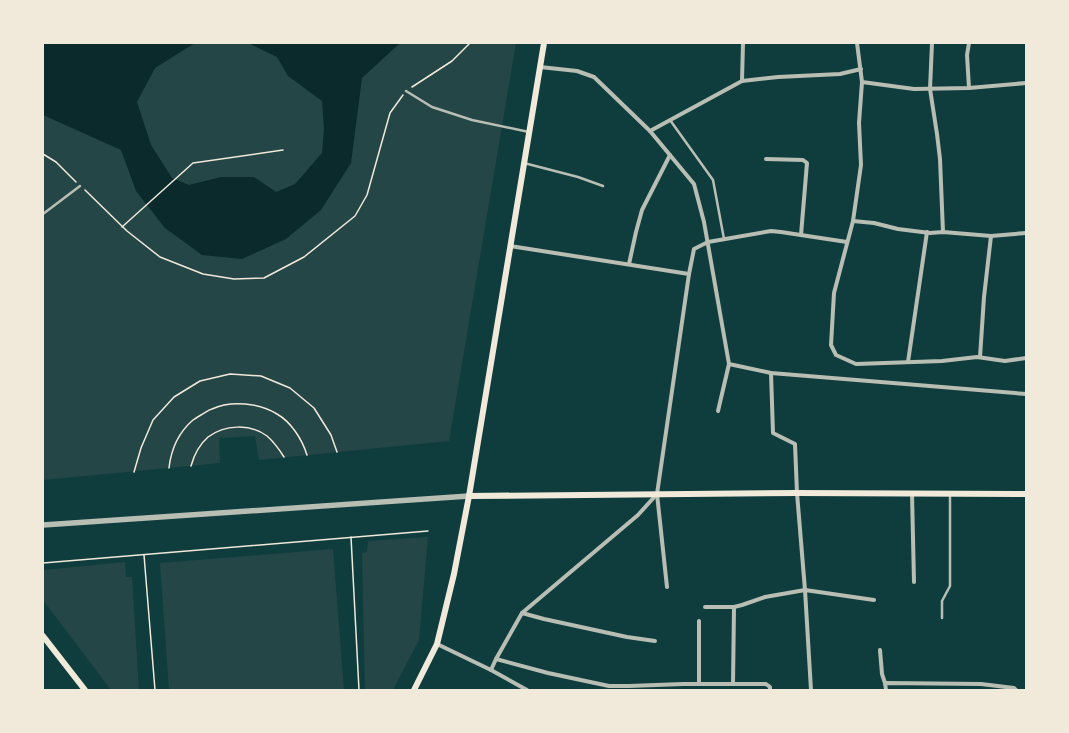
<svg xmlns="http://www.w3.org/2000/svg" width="1069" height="733" font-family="'Source Sans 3',sans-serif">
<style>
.green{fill:#244646}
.water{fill:#0a2a2b}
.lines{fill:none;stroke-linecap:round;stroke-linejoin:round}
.path{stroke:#f1e9da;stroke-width:1.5}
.service{stroke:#b8beb3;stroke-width:2.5}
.minor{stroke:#b8beb3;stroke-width:4}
.tertiary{stroke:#b8beb3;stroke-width:5.5}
.secondary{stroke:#f1e9da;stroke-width:6}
</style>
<rect width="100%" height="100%" fill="#0f3d3e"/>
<!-- green -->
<g class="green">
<polygon points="43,43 516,43 449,441 259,460 255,436 219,438 220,463 43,480"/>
<polygon points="428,537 419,640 393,690 365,690 362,553 367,552 368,541"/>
<polygon points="333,549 344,690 169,690 160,563"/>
<polygon points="125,562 126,577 132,577 139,690 111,690 43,600 43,570"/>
</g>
<!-- water -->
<polygon class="water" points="43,43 195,43 155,68 137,102 151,145 172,178 189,185 221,177 254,177 276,192 295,184 322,153 324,129 322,101 288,76 277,57 248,43 241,43 400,43 362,78 351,163 321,210 286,239 242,259 202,255 165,228 136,191 121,150 43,115"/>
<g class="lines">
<!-- path -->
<g class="path">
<polyline points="412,87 452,61 470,43"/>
<polyline points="43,154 56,162 76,182"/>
<polyline points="85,190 127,231 160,257 203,274 234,279 264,278 304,257 355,216 367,195 390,113 403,95"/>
<polyline points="122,227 193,163 283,150"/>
<path d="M191,466C194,455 200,444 208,437C224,425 250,423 267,436C274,442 279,449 284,457"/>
<path d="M169,468C171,450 179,432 193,420C196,418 199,416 201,415C205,413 208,410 212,409C231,400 260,403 277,414C291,422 302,439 307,455"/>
<polyline points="134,472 141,448 153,420 174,397 200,381 230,374 261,376 290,388 314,408 331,435 337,452"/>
<polyline points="351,537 359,690"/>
<polyline points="144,555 155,690"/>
<polyline points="43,563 428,531"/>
</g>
<!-- service -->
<g class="service">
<polyline points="406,91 432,107 472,120 529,132"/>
<polyline points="670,120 713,180 724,239"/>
<polyline points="524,163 578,177 603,186"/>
<polyline points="43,214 80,186"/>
<polyline points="942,618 942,601 950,586 950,494"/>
</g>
<!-- minor -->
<g class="minor">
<polyline points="857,43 862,82 859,123 861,165 853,221 874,223 898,229 930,233 943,232 991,236 1026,233"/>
<polyline points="932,43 930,89 937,134 940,159 943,232"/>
<polyline points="540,67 577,71 594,77 650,131 694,184 704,222 729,364 771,373 1026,394"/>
<polyline points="742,81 743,43"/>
<polyline points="862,82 914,89 969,88 1026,83"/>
<polyline points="969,88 967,55 969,43"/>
<polyline points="650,131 742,81 778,77 840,74 861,69"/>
<polyline points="766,159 803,160 807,163 801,235"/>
<polyline points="853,221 834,293 831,345 836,355 856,364 942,361 977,357 1005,361 1026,358"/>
<polyline points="510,246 689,274"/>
<polyline points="629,264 636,232 642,210 670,155"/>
<polyline points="980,357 984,297 991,236"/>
<polyline points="908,362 927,232"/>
<polyline points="771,373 773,433 795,444 797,493 805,590 811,690"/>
<polyline points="718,411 729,364"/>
<polyline points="912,493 914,582"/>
<polyline points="667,587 657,494 689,274 694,249 708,242 771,231 781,232 847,242"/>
<polyline points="705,607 734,607 742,605 765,597 805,590 874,600"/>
<polyline points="522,613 544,619 627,637 655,641"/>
<polyline points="437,644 491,670 527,690"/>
<polyline points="880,650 882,674 885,683"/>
<polyline points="496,659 548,673 609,686 629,686 683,684 766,684 770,687 770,690"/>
<polyline points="491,670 496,659 522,613 638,515 657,494"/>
<polyline points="699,684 699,621"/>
<polyline points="733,684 734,607"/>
<polyline points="886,690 885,683 981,684 1014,688 1016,690"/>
</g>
<!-- tertiary -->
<polyline class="tertiary" points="43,525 469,496"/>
<!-- secondary -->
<g class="secondary">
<polyline points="469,496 797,493 1026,494"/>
<polyline points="43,636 85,690"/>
<polyline points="414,690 437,644 454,574 469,496 544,43"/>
</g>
</g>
<!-- border -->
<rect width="1069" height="733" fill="none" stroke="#f1e9da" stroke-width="88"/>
</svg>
